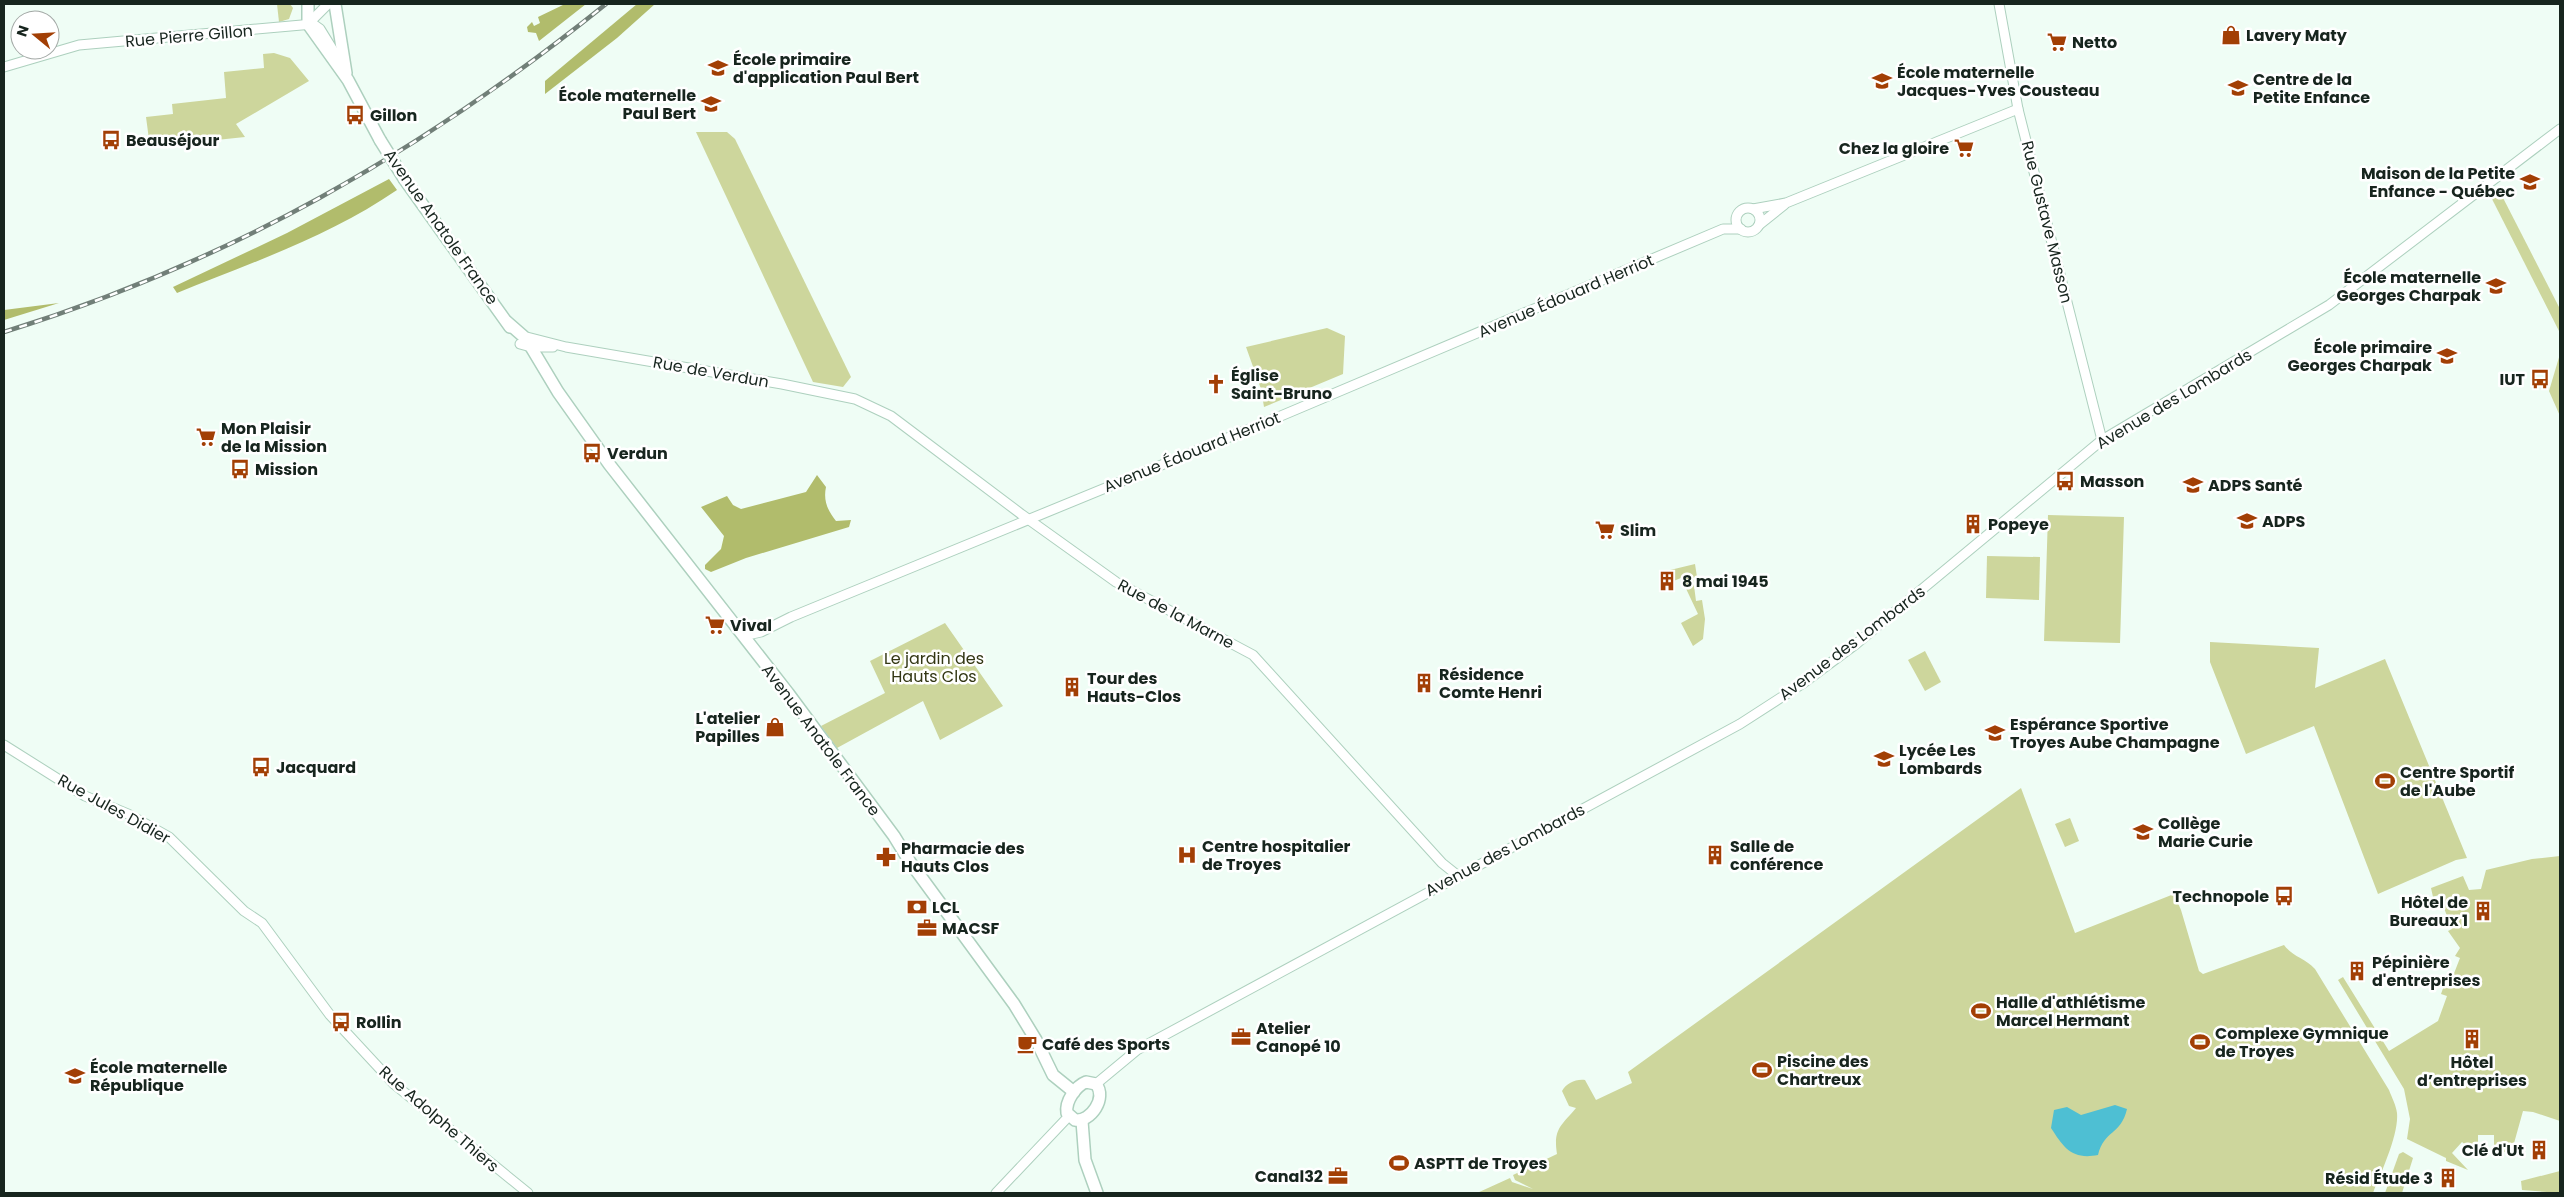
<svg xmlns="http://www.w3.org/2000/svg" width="2564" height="1197" font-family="Poppins,sans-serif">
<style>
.green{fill:#cdd69c}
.forest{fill:#b1bc6c}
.water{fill:#4ebfd3}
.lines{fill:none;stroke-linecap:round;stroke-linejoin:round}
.minor-casing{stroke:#add0be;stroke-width:11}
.major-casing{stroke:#add0be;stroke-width:14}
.minor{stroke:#fff;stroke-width:9}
.major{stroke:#fff;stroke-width:11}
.rail-casing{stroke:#717f78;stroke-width:4.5}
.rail{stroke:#fff;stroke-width:2.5;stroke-dasharray:8;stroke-linecap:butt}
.major-bridge-casing{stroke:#add0be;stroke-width:14;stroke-linecap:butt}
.major-bridge{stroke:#fff;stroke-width:11}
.labels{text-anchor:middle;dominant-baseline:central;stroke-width:5;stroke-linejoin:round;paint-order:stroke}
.poi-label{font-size:16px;font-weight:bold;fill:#17251e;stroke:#fff;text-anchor:start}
.street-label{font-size:16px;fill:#17251e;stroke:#fff}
.park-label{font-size:16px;fill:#323613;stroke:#fff}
</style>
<rect width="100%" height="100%" fill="#effdf5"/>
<!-- green -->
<g class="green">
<polygon points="277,4 290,4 293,8 289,19 279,22"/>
<polygon points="274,53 290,58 309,81 236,124 245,137 150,147 146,117 173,114 172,104 226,98 224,72 264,68 263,54"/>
<polygon points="696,132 727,132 735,139 851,377 843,387 813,382"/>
<polygon points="2494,190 2500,192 2560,309 2560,333 2492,199 2491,193"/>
<polygon points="1327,328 1345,336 1343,374 1264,407 1261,389 1246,347"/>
<polygon points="2560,354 2560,416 2549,391"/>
<polygon points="2048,515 2124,517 2120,643 2044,641"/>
<polygon points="1987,556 2040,557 2039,600 1986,598"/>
<polygon points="1695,564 1697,577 1693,578 1696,601 1702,600 1705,619 1703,639 1693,646 1681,623 1698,614 1681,578 1671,582 1666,571"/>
<polygon points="945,623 1003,706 940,740 923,701 837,748 821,726 885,693 870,661"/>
<polygon points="2210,642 2319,648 2315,688 2385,659 2467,858 2456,860 2378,894 2314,726 2246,754 2210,662"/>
<polygon points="1925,651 1941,682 1925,691 1908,660"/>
<path d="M2021,788L2075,933L2174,894L2181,910L2199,971L2203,974L2284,945C2293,957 2305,958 2315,969L2389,1090C2392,1098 2396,1105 2397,1113C2399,1135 2381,1172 2373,1193H1477L1510,1178L1512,1182L1533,1189L1515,1180L1513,1175L1557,1154C1553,1129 1561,1126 1576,1108L1569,1106L1562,1091C1567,1083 1575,1079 1585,1080L1596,1100L1632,1083L1628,1072Z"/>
<polygon points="2070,818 2079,841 2065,847 2055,824"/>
<polygon points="2560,856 2560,1121 2533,1112 2523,1111 2511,1154 2494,1149 2494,1135 2478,1135 2478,1143 2469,1148 2462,1142 2452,1153 2468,1170 2446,1161 2446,1158 2407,1139 2410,1119 2404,1089 2338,980 2343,977 2389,1051 2438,1021 2447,996 2441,994 2448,974 2453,976 2460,958 2455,956 2460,948 2448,931 2452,929 2439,895 2433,897 2431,888 2463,876 2469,890 2481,889 2486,870 2532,859"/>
<polygon points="2403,1152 2413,1158 2402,1193 2385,1193 2399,1154"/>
<polygon points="2560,1171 2560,1193 2522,1190 2521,1181"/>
</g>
<!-- forest -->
<g class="forest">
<polygon points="565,4 586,4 539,41 536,33 528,32 527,27 532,22 534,26 540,23 538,17"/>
<polygon points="637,4 655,4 617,38 545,94 545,81"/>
<path d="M389,179L397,190C330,236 251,263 177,293L173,287L287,233Z"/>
<polygon points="59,303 4,320 4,310"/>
<path d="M817,475L826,487C823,501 828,511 836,521L851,520L849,527L746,558L711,572L705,569V565L721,549L724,536L701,507L727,496L733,505L741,509L806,492Z"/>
</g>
<!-- water -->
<path class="water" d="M2115,1105L2127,1109C2121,1135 2104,1130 2098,1155C2072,1160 2064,1148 2051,1128L2054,1110L2067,1107L2081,1115Z"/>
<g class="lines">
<defs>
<g id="minor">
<polyline points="1999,4 2018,109 2102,440"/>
<polyline points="308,24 328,4"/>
<polyline points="4,67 79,45 313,24 320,29 336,55"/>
<circle cx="1748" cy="220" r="12"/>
<polyline points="1753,209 1786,203 2018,109"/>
<polyline points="1759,225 1784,205"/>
<polyline points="523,336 566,347 782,384 855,399 891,416 1021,514 1116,582 1253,655 1442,863 1457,875"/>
<polyline points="520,344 531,347 553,347"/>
<polyline points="743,636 761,632 791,617 1276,418 1723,229 1741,229"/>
<polyline points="4,745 85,796 128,814 169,837 244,911 262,923 330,1015 394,1084 528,1193"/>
<polyline points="1096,1084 1137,1050 1740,724 1802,684 1856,644 2102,440 2329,305 2560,129"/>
<polyline points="996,1193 1069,1116"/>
</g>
<g id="major">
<polyline points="308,4 308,24 348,80 380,140"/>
<polyline points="335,4 346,73"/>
<polyline points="405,180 510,327"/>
<polyline points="507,322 523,336 531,347 558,392 609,464 788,693 894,836 910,862 1014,1004 1036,1040 1053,1075 1074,1092"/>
<path d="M1086,1082L1096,1084C1107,1098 1091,1122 1075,1120L1067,1113C1065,1101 1076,1086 1086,1082Z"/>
<polyline points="1082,1121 1085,1160 1097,1193"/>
</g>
</defs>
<!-- minor casing -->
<use href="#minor" class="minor-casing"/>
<!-- major casing -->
<use href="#major" class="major-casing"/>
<!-- minor -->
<use href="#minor" class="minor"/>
<!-- major -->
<use href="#major" class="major"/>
<defs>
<path id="rail" d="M4,332C230,262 422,152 606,4"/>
</defs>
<!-- rail casing -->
<use href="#rail" class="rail-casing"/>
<!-- rail -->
<use href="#rail" class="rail"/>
<defs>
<polyline id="major-bridge" points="380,140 405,180"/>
</defs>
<!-- major-bridge casing -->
<use href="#major-bridge" class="major-bridge-casing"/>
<!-- major-bridge -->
<use href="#major-bridge" class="major-bridge"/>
</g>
<!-- icons -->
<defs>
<symbol id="shop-bare" viewBox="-9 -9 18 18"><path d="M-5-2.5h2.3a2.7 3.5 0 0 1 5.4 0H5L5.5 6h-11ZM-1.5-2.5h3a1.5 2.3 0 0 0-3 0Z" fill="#a23f05" stroke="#fff" stroke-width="2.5" paint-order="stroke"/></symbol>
<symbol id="supermarket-bare" viewBox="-9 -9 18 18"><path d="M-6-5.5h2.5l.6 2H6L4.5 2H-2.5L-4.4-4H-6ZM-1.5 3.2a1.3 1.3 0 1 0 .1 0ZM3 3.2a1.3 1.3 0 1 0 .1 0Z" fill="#a23f05" stroke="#fff" stroke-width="2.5" paint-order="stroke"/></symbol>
<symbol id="school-bare" viewBox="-9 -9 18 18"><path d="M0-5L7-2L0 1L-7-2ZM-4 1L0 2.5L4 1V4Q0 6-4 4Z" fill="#a23f05" stroke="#fff" stroke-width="2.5" paint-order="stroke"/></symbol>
<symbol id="bus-bare" viewBox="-9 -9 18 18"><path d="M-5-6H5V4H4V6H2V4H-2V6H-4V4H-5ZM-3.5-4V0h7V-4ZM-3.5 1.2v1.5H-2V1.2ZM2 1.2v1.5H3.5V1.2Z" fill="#a23f05" stroke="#fff" stroke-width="2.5" paint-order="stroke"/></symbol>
<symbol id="church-bare" viewBox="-9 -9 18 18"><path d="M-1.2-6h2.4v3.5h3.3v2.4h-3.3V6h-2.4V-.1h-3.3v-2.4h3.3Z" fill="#a23f05" stroke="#fff" stroke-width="2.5" paint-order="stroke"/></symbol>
<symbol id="university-bare" viewBox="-9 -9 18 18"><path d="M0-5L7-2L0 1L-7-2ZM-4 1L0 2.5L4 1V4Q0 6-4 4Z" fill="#a23f05" stroke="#fff" stroke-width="2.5" paint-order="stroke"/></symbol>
<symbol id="building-bare" viewBox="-9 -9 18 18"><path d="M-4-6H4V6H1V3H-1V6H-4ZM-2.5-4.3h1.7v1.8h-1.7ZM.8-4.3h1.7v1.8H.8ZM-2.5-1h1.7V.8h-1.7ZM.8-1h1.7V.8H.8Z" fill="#a23f05" stroke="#fff" stroke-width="2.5" paint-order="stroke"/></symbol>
<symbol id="stadium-bare" viewBox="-9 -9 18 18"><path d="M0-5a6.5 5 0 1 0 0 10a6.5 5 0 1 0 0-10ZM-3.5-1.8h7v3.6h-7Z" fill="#a23f05" stroke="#fff" stroke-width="2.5" paint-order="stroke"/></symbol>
<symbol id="hospital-bare" viewBox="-9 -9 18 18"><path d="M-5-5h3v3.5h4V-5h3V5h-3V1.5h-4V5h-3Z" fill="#a23f05" stroke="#fff" stroke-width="2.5" paint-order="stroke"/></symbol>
<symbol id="pharmacy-bare" viewBox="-9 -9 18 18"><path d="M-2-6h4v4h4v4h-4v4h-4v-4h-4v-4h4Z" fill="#a23f05" stroke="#fff" stroke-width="2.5" paint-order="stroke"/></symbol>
<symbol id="bank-bare" viewBox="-9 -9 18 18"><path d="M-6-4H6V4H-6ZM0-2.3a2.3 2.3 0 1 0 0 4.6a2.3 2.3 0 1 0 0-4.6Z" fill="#a23f05" stroke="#fff" stroke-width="2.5" paint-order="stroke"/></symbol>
<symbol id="office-bare" viewBox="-9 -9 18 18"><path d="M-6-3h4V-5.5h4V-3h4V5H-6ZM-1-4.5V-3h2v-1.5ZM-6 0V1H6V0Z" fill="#a23f05" stroke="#fff" stroke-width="2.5" paint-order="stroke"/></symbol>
<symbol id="cafe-bare" viewBox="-9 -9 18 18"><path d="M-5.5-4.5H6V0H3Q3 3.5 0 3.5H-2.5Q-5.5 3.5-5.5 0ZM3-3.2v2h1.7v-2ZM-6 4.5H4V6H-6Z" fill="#a23f05" stroke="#fff" stroke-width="2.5" paint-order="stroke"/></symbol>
</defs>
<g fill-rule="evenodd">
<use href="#shop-bare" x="2217" y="21" width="28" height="28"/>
<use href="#supermarket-bare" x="2043" y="28" width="28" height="28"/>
<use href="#school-bare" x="704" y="54" width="28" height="28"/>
<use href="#school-bare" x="1868" y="67" width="28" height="28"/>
<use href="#school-bare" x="2224" y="74" width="28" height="28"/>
<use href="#school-bare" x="697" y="90" width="28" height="28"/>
<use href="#bus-bare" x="341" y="101" width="28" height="28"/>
<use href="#bus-bare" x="97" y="126" width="28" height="28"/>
<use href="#supermarket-bare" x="1950" y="134" width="28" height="28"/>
<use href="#school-bare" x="2516" y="168" width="28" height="28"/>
<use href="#school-bare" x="2482" y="272" width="28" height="28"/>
<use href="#school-bare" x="2433" y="342" width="28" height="28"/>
<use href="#bus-bare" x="2526" y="365" width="28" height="28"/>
<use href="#church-bare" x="1202" y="370" width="28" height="28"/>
<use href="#supermarket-bare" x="192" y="423" width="28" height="28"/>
<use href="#bus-bare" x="578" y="439" width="28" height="28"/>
<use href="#bus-bare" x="226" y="455" width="28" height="28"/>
<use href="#bus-bare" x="2051" y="467" width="28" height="28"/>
<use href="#university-bare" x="2179" y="471" width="28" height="28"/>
<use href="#university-bare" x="2233" y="507" width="28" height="28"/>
<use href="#building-bare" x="1959" y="510" width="28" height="28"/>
<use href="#supermarket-bare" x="1591" y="516" width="28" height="28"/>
<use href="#building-bare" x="1653" y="567" width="28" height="28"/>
<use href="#supermarket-bare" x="701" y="611" width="28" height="28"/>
<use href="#building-bare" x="1410" y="669" width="28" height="28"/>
<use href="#building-bare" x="1058" y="673" width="28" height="28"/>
<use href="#shop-bare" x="761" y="713" width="28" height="28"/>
<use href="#school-bare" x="1981" y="719" width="28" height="28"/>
<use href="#school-bare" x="1870" y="745" width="28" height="28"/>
<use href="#bus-bare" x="247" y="753" width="28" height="28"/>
<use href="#stadium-bare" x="2371" y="767" width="28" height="28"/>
<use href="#school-bare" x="2129" y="818" width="28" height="28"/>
<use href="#hospital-bare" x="1173" y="841" width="28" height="28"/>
<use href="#building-bare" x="1701" y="841" width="28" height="28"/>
<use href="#pharmacy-bare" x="872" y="843" width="28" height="28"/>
<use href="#bus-bare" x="2270" y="882" width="28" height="28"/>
<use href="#bank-bare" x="903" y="893" width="28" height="28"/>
<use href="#building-bare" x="2469" y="897" width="28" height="28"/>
<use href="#office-bare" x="913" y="914" width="28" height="28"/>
<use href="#building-bare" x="2343" y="957" width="28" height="28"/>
<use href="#stadium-bare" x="1967" y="997" width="28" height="28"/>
<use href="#bus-bare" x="327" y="1008" width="28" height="28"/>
<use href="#office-bare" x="1227" y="1023" width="28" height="28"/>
<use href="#building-bare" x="2458" y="1025" width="28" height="28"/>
<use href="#stadium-bare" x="2186" y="1028" width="28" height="28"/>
<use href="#cafe-bare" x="1013" y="1030" width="28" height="28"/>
<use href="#stadium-bare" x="1748" y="1056" width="28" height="28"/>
<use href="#school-bare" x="61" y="1062" width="28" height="28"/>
<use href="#building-bare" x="2525" y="1136" width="28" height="28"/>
<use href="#stadium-bare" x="1385" y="1149" width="28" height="28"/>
<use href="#office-bare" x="1324" y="1162" width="28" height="28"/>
<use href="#building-bare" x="2434" y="1164" width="28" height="28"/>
</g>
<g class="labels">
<!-- poi labels -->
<g class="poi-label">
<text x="2246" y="35">Lavery Maty</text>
<text x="2072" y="42">Netto</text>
<text x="733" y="59">École primaire<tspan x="733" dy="18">d'application Paul Bert</tspan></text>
<text x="1897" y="72">École maternelle<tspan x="1897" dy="18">Jacques-Yves Cousteau</tspan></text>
<text x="2253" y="79">Centre de la<tspan x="2253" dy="18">Petite Enfance</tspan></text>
<text x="696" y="95" text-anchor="end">École maternelle<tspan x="696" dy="18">Paul Bert</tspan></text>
<text x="370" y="115">Gillon</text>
<text x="126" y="140">Beauséjour</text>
<text x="1949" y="148" text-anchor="end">Chez la gloire</text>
<text x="2515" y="173" text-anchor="end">Maison de la Petite<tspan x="2515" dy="18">Enfance - Québec</tspan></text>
<text x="2481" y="277" text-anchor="end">École maternelle<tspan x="2481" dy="18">Georges Charpak</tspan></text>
<text x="2432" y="347" text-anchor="end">École primaire<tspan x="2432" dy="18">Georges Charpak</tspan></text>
<text x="1231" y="375">Église<tspan x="1231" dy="18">Saint-Bruno</tspan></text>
<text x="2525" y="379" text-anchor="end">IUT</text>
<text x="221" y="428">Mon Plaisir<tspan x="221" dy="18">de la Mission</tspan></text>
<text x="607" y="453">Verdun</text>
<text x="255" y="469">Mission</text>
<text x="2080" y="481">Masson</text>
<text x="2208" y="485">ADPS Santé</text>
<text x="2262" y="521">ADPS</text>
<text x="1988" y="524">Popeye</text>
<text x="1620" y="530">Slim</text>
<text x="1682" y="581">8 mai 1945</text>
<text x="730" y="625">Vival</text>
<text x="1439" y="674">Résidence<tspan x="1439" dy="18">Comte Henri</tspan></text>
<text x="1087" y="678">Tour des<tspan x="1087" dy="18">Hauts-Clos</tspan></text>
<text x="760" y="718" text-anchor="end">L'atelier<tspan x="760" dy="18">Papilles</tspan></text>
<text x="2010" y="724">Espérance Sportive<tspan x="2010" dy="18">Troyes Aube Champagne</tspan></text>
<text x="1899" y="750">Lycée Les<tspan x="1899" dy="18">Lombards</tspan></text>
<text x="276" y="767">Jacquard</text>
<text x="2400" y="772">Centre Sportif<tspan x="2400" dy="18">de l'Aube</tspan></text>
<text x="2158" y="823">Collège<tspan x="2158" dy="18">Marie Curie</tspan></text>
<text x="1202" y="846">Centre hospitalier<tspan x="1202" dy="18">de Troyes</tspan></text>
<text x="1730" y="846">Salle de<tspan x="1730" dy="18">conférence</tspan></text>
<text x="901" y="848">Pharmacie des<tspan x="901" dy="18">Hauts Clos</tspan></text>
<text x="2269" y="896" text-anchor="end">Technopole</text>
<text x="2468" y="902" text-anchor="end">Hôtel de<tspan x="2468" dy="18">Bureaux 1</tspan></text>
<text x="932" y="907">LCL</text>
<text x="942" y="928">MACSF</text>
<text x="2372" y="962">Pépinière<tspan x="2372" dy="18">d'entreprises</tspan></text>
<text x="1996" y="1002">Halle d'athlétisme<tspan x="1996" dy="18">Marcel Hermant</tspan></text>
<text x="356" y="1022">Rollin</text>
<text x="1256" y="1028">Atelier<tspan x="1256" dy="18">Canopé 10</tspan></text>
<text x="2215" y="1033">Complexe Gymnique<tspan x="2215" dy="18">de Troyes</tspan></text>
<text x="1042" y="1044">Café des Sports</text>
<text x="1777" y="1061">Piscine des<tspan x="1777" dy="18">Chartreux</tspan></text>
<text x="2472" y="1062" text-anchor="middle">Hôtel<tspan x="2472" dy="18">d’entreprises</tspan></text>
<text x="90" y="1067">École maternelle<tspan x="90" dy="18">République</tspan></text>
<text x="2524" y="1150" text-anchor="end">Clé d'Ut</text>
<text x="1414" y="1163">ASPTT de Troyes</text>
<text x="1323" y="1176" text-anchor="end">Canal32</text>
<text x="2433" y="1178" text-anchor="end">Résid Étude 3</text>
</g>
<!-- street labels -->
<g class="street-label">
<text transform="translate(189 36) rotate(-5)">Rue Pierre Gillon</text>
<text transform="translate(2047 222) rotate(76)">Rue Gustave Masson</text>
<text transform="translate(441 227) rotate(55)">Avenue Anatole France</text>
<text transform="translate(1566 296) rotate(-23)">Avenue Édouard Herriot</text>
<text transform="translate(711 372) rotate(10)">Rue de Verdun</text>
<text transform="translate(2174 399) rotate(-31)">Avenue des Lombards</text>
<text transform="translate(1192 452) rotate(-22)">Avenue Édouard Herriot</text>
<text transform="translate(1176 614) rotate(28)">Rue de la Marne</text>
<text transform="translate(1852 643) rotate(-37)">Avenue des Lombards</text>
<text transform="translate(821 740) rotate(53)">Avenue Anatole France</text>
<text transform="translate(114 809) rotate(29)">Rue Jules Didier</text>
<text transform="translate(1505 850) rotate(-28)">Avenue des Lombards</text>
<text transform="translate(439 1119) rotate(41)">Rue Adolphe Thiers</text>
</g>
<!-- park labels -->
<g class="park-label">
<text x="934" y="658">Le jardin des<tspan x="934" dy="18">Hauts Clos</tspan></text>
</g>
</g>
<!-- border -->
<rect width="2564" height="1197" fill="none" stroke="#17251e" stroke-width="10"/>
<!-- north arrow -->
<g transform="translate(35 35) rotate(288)"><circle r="24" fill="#ffffff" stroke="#a2a8a5"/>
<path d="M0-4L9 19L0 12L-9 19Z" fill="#a23f05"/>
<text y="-8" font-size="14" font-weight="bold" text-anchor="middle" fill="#17251e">N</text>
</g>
</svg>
